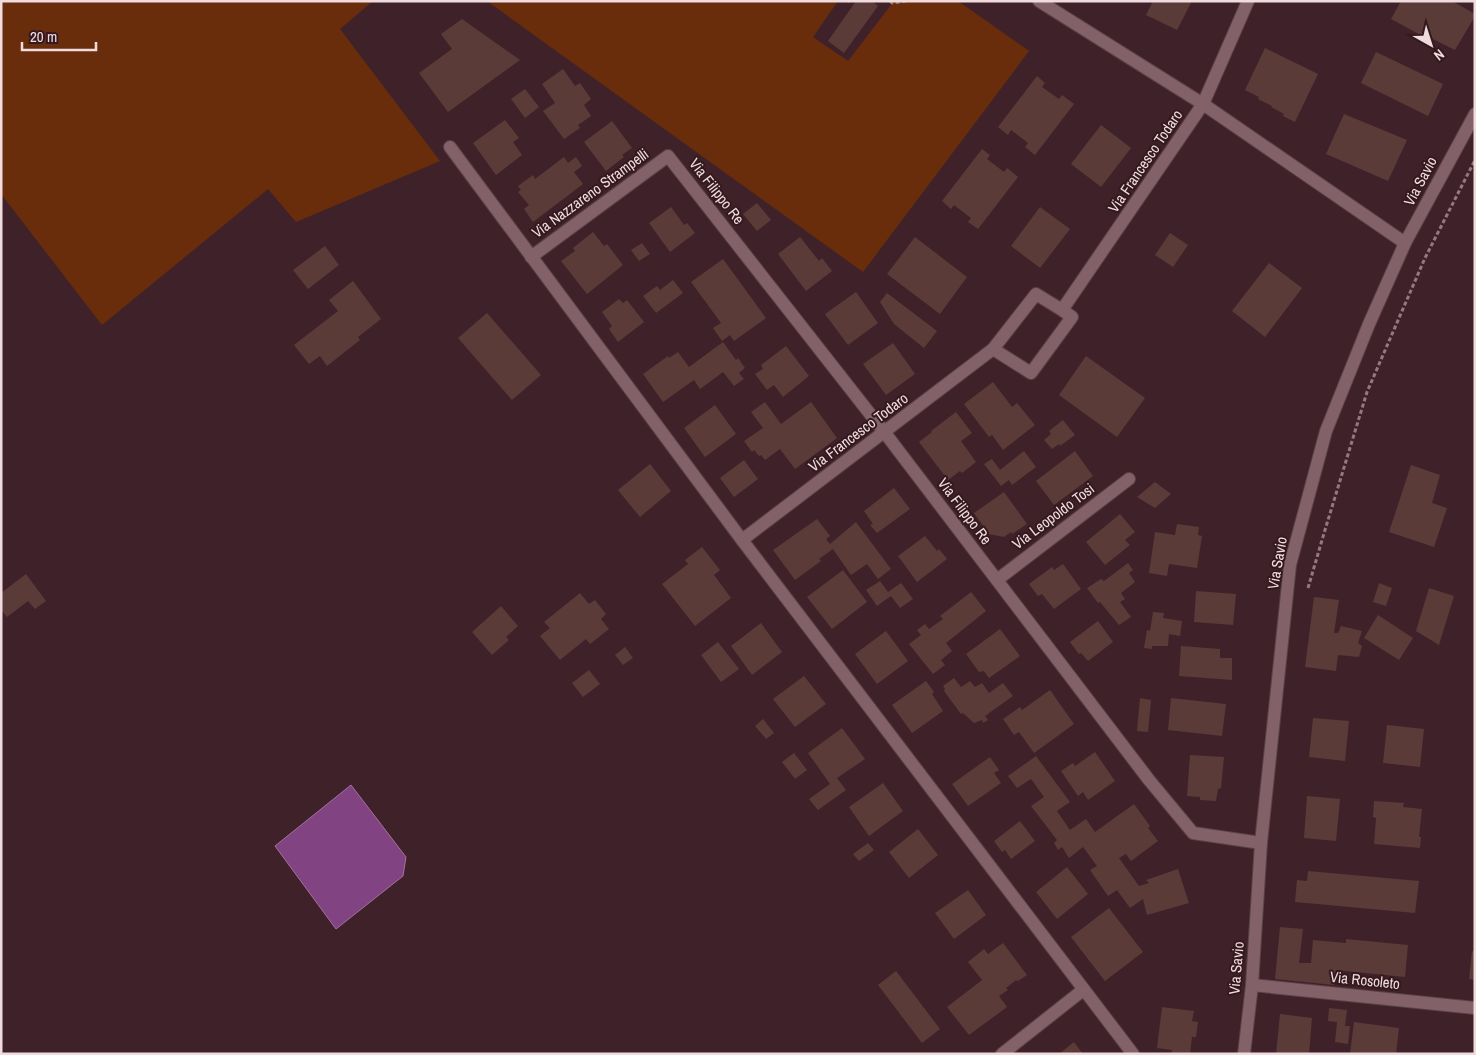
<svg xmlns="http://www.w3.org/2000/svg" width="1476" height="1055" font-family="'Archivo Narrow',sans-serif">
<style>
.green{fill:#6a2d0c}
.water{fill:#814381;stroke:#a2719d}
.building{fill:#5a3b38}
.lines{fill:none;stroke-linecap:round;stroke-linejoin:round}
.minor-casing{stroke:#5a4147;stroke-width:14}
.path{stroke:#937a80;stroke-width:3;stroke-dasharray:4 2.5;stroke-linecap:butt}
.minor{stroke:#836168;stroke-width:12}
.labels{text-anchor:middle;dominant-baseline:central;stroke-width:4;stroke-linejoin:round;paint-order:stroke}
.street-label{font-size:15px;fill:#f0dcdf;stroke:#34191f}
</style>
<rect width="100%" height="100%" fill="#3f2229"/>
<!-- green -->
<g class="green">
<polygon points="1,1 373,1 340,29 440,161 296,222 268,189 102,325 1,194"/>
<polygon points="487,1 838,1 813,37 848,61 894,1 958,1 1029,51 863,272"/>
</g>
<!-- water -->
<polygon class="water" points="351,785 406,857 403,876 336,929 275,846"/>
<!-- building -->
<g class="building">
<polygon points="856,1 872,1 878,6 844,53 828,41"/>
<polygon points="1153,1 1192,1 1177,30 1146,15"/>
<polygon points="1401,1 1452,1 1475,14 1475,16 1455,50 1429,37 1428,39 1391,19"/>
<polygon points="462,19 520,60 448,112 419,73 452,49 441,34"/>
<polygon points="1265,48 1318,74 1295,122 1283,116 1284,114 1271,107 1272,106 1258,99 1259,97 1245,90"/>
<polygon points="1376,52 1443,84 1428,116 1361,83"/>
<polygon points="563,69 575,86 580,83 591,99 584,105 591,116 578,125 580,128 564,139 543,111 555,103 542,84"/>
<polygon points="1037,76 1045,83 1042,87 1059,99 1062,95 1074,104 1035,155 1025,147 1028,143 1011,130 1008,135 998,127"/>
<polygon points="525,89 539,107 525,118 511,99"/>
<polygon points="1344,114 1407,140 1388,181 1326,154"/>
<polygon points="505,120 519,138 513,142 522,155 496,175 473,143"/>
<polygon points="612,121 632,148 622,155 624,157 606,171 584,142"/>
<polygon points="1101,125 1131,148 1101,187 1071,164"/>
<polygon points="982,149 990,155 987,159 1004,172 1007,168 1018,177 978,229 968,222 971,218 954,205 951,209 942,201"/>
<polygon points="564,157 568,163 576,157 582,166 574,172 583,184 533,222 524,209 529,205 518,192 521,190 518,186 533,175 535,179"/>
<polygon points="757,203 771,220 757,231 743,214"/>
<polygon points="671,207 684,225 687,223 695,233 670,252 649,223"/>
<polygon points="1040,207 1070,229 1040,268 1011,246"/>
<polygon points="593,232 604,246 607,244 623,265 587,294 561,261 575,251 573,248"/>
<polygon points="1170,233 1188,245 1173,267 1155,255"/>
<polygon points="800,237 819,261 822,258 832,271 806,291 778,254"/>
<polygon points="915,237 967,277 940,314 887,274"/>
<polygon points="642,243 650,254 639,261 631,250"/>
<polygon points="325,246 339,265 308,289 293,270"/>
<polygon points="723,259 766,318 734,341 730,335 722,341 713,328 721,323 691,282"/>
<polygon points="1269,263 1302,288 1265,337 1232,311"/>
<polygon points="673,280 683,293 656,313 643,296 657,286 660,290"/>
<polygon points="353,281 381,319 358,337 360,340 327,366 320,356 309,364 294,345 338,311 329,300"/>
<polygon points="856,292 878,323 848,345 825,314"/>
<polygon points="887,293 937,331 924,348 894,324 880,302"/>
<polygon points="619,299 623,303 627,300 644,322 618,342 609,329 612,326 602,312"/>
<polygon points="487,313 541,375 512,400 458,338"/>
<polygon points="723,342 736,360 738,358 745,368 739,373 744,379 734,386 723,372 700,389 694,380 663,402 643,374 668,356 669,358 678,352 689,367"/>
<polygon points="893,343 915,374 886,395 863,364"/>
<polygon points="786,346 809,376 783,397 774,385 767,390 755,374 763,369 761,365"/>
<polygon points="1086,356 1145,398 1117,437 1059,395"/>
<polygon points="993,382 1012,407 1017,403 1035,425 1003,450 992,435 989,437 964,404"/>
<polygon points="765,402 781,424 811,402 837,438 795,469 780,449 765,460 761,455 759,456 754,450 752,452 744,441 763,428 751,412"/>
<polygon points="715,405 736,434 705,457 684,428"/>
<polygon points="956,412 972,433 961,441 976,462 962,473 960,471 948,480 919,442 932,432 931,431"/>
<polygon points="1063,420 1075,435 1060,446 1059,444 1052,449 1044,440 1051,434 1049,431"/>
<polygon points="1024,451 1036,467 1012,485 1009,480 1001,486 984,464 992,459 1000,470"/>
<polygon points="1075,451 1093,476 1054,505 1036,481"/>
<polygon points="744,460 758,479 734,497 720,478"/>
<polygon points="650,464 671,491 640,517 618,490"/>
<polygon points="1411,465 1440,475 1432,503 1447,508 1434,547 1389,532"/>
<polygon points="1155,482 1171,494 1155,508 1137,497"/>
<polygon points="894,488 910,509 877,533 870,525 873,524 864,511"/>
<polygon points="1004,492 1027,524 1012,534 1011,532 1004,537 989,534 974,513"/>
<polygon points="1120,514 1135,532 1125,540 1130,545 1105,565 1086,542"/>
<polygon points="817,519 830,536 826,539 830,544 856,522 891,569 878,579 867,564 851,575 833,549 819,559 821,561 795,580 773,550"/>
<polygon points="1177,524 1199,527 1198,535 1202,536 1197,568 1169,564 1167,576 1149,573 1155,532 1175,535"/>
<polygon points="925,536 937,551 939,549 947,559 917,582 898,556"/>
<polygon points="702,547 720,570 714,575 731,598 695,626 662,584 688,564 685,560"/>
<polygon points="1128,563 1133,570 1129,573 1135,582 1121,593 1125,599 1120,602 1131,617 1119,625 1100,602 1098,603 1087,588 1101,579 1104,581"/>
<polygon points="1063,564 1081,589 1054,609 1042,594 1038,596 1029,584 1052,567 1054,570"/>
<polygon points="843,570 867,602 832,629 807,597"/>
<polygon points="26,574 46,601 35,609 28,601 7,617 1,610 1,593"/>
<polygon points="880,581 888,592 901,583 913,599 900,608 891,596 877,606 866,590"/>
<polygon points="1379,583 1392,588 1386,606 1373,602"/>
<polygon points="1429,588 1454,596 1439,645 1416,631"/>
<polygon points="1196,591 1236,594 1233,625 1194,622"/>
<polygon points="971,592 986,611 946,643 952,651 941,660 945,665 933,674 909,644 921,635 917,630 925,624 929,629 943,619 940,616"/>
<polygon points="580,593 589,604 595,600 606,614 601,619 609,629 590,644 586,639 560,660 540,636 550,628 544,622"/>
<polygon points="1314,597 1339,600 1334,633 1338,633 1341,626 1362,631 1358,643 1362,646 1359,657 1338,655 1336,671 1305,667"/>
<polygon points="501,606 518,626 506,637 509,640 492,655 472,632"/>
<polygon points="1153,612 1164,613 1163,618 1182,621 1180,636 1169,634 1168,646 1152,646 1152,649 1144,648 1147,630 1150,631"/>
<polygon points="1378,615 1413,638 1399,660 1364,638"/>
<polygon points="1098,621 1113,642 1088,661 1081,653 1079,654 1070,642"/>
<polygon points="761,623 782,652 752,675 731,646"/>
<polygon points="1000,629 1020,656 989,678 984,671 979,672 966,654"/>
<polygon points="886,631 908,661 877,684 855,654"/>
<polygon points="718,642 739,669 721,682 701,655"/>
<polygon points="1181,646 1220,649 1220,658 1232,658 1232,680 1179,676"/>
<polygon points="625,647 633,658 623,665 615,655"/>
<polygon points="589,670 600,684 583,697 572,683"/>
<polygon points="804,676 826,704 795,727 773,699"/>
<polygon points="954,678 961,687 970,681 975,687 982,683 989,693 1003,683 1013,696 985,716 988,720 983,723 982,720 974,723 963,713 961,714 944,691 945,689 943,686"/>
<polygon points="926,681 934,692 932,694 943,711 912,733 892,705"/>
<polygon points="1050,690 1074,724 1034,753 1019,732 1014,735 1003,719 1020,707 1022,710"/>
<polygon points="1140,698 1151,700 1148,732 1137,731"/>
<polygon points="1171,698 1226,704 1222,736 1168,730"/>
<polygon points="1313,718 1349,721 1345,761 1309,757"/>
<polygon points="763,719 774,733 766,739 755,726"/>
<polygon points="1387,725 1424,729 1420,767 1383,763"/>
<polygon points="842,728 865,759 837,778 846,790 818,810 809,799 830,784 808,753"/>
<polygon points="1095,752 1115,781 1088,800 1083,792 1078,796 1061,771 1073,763 1075,766"/>
<polygon points="794,753 807,770 795,779 782,762"/>
<polygon points="1190,755 1224,757 1221,788 1218,789 1216,801 1200,800 1200,797 1187,796"/>
<polygon points="1036,756 1070,802 1057,811 1070,830 1086,819 1095,832 1134,804 1150,826 1148,828 1158,841 1131,861 1126,854 1119,858 1139,886 1149,883 1146,880 1178,869 1189,903 1147,915 1143,899 1130,908 1117,890 1108,896 1090,870 1097,866 1083,847 1069,858 1062,847 1058,850 1054,843 1057,840 1031,806 1044,797 1031,779 1017,788 1008,776"/>
<polygon points="990,757 999,770 994,773 1001,783 968,806 952,784"/>
<polygon points="883,783 903,811 869,836 849,807"/>
<polygon points="1307,796 1340,799 1336,841 1304,838"/>
<polygon points="1374,801 1404,803 1403,807 1422,809 1419,837 1421,837 1420,848 1374,844 1376,818 1373,817"/>
<polygon points="1020,821 1035,841 1011,859 1005,850 1002,852 994,841"/>
<polygon points="918,829 938,855 909,878 889,852"/>
<polygon points="868,843 874,850 859,861 853,854"/>
<polygon points="1067,867 1088,894 1057,919 1036,892"/>
<polygon points="1308,871 1419,881 1415,913 1295,902 1297,880 1307,881"/>
<polygon points="968,890 986,915 954,939 935,913"/>
<polygon points="1109,908 1143,952 1105,981 1071,937"/>
<polygon points="1280,927 1303,929 1299,963 1311,963 1313,940 1346,943 1346,939 1408,945 1405,977 1336,970 1334,985 1275,979"/>
<polygon points="1003,943 1027,975 1018,981 1016,980 1006,988 1008,990 999,996 1007,1007 969,1035 947,1007 982,980 968,962 984,949 988,954"/>
<polygon points="1472,951 1475,952 1475,980 1469,979"/>
<polygon points="896,971 940,1029 922,1043 878,985"/>
<polygon points="1162,1007 1194,1011 1192,1021 1198,1022 1196,1037 1192,1037 1190,1054 1171,1054 1172,1050 1157,1048"/>
<polygon points="1329,1008 1347,1010 1345,1026 1350,1026 1348,1044 1335,1042 1337,1022 1328,1021"/>
<polygon points="1280,1014 1312,1018 1309,1054 1276,1054"/>
<polygon points="1354,1022 1399,1028 1396,1054 1350,1054"/>
<polygon points="1074,1042 1083,1054 1059,1054"/>
</g>
<g class="lines">
<defs>
<g id="minor">
<polyline points="1039,1 1203,104 1405,243"/>
<polyline points="450,147 742,540 1133,1054"/>
<polyline points="531,257 668,156 885,433 1149,780 1193,833 1261,843"/>
<polyline points="1062,310 1072,317 1031,373 993,349 1036,294 1062,310 1203,104 1248,1"/>
<polyline points="742,540 993,349"/>
<polyline points="997,580 1129,479"/>
<polyline points="1252,985 1475,1008"/>
<polyline points="1002,1054 1083,990"/>
<polyline points="1244,1054 1252,985 1261,843 1290,565 1326,431 1369,324 1405,243 1475,114"/>
</g>
</defs>
<!-- minor casing -->
<use href="#minor" class="minor-casing"/>
<!-- path -->
<g class="path">
<polyline points="848,1 849,1"/>
<polyline points="890,1 892,3 906,1"/>
<polyline points="1308,588 1325,530 1367,392 1425,258 1475,160"/>
</g>
<!-- minor -->
<use href="#minor" class="minor"/>
</g>
<g class="labels">
<!-- street labels -->
<g class="street-label">
<text transform="translate(1145 161) rotate(-56)">Via Francesco Todaro</text>
<text transform="translate(1420 181) rotate(-62)">Via Savio</text>
<text transform="translate(717 191) rotate(52)">Via Filippo Re</text>
<text transform="translate(590 193) rotate(-36)">Via Nazzareno Strampelli</text>
<text transform="translate(858 432) rotate(-37)">Via Francesco Todaro</text>
<text transform="translate(965 511) rotate(53)">Via Filippo Re</text>
<text transform="translate(1053 516) rotate(-37)">Via Leopoldo Tosi</text>
<text transform="translate(1277 563) rotate(-80)">Via Savio</text>
<text transform="translate(1236 968) rotate(-85)">Via Savio</text>
<text transform="translate(1365 980) rotate(6)">Via Rosoleto</text>
</g>
</g>
<!-- border -->
<rect width="1476" height="1055" fill="none" stroke="#f0dcdf" stroke-width="5"/>
<!-- north arrow -->
<g transform="translate(1431 45) rotate(141)" stroke="#34191f" stroke-width="4" paint-order="stroke">
<path d="M0-4L9 19L0 12L-9 19Z" fill="#f0dcdf"/>
<text y="-8" font-size="14" font-weight="bold" text-anchor="middle" fill="#f0dcdf">N</text>
</g>
<!-- scale -->
<path d="M22 42v8h74v-8" fill="none" stroke="#f0dcdf" stroke-width="2.5"/>
<text x="30" y="42" font-size="15" fill="#f0dcdf" stroke="#34191f" stroke-width="4" paint-order="stroke">20 m</text>
</svg>
